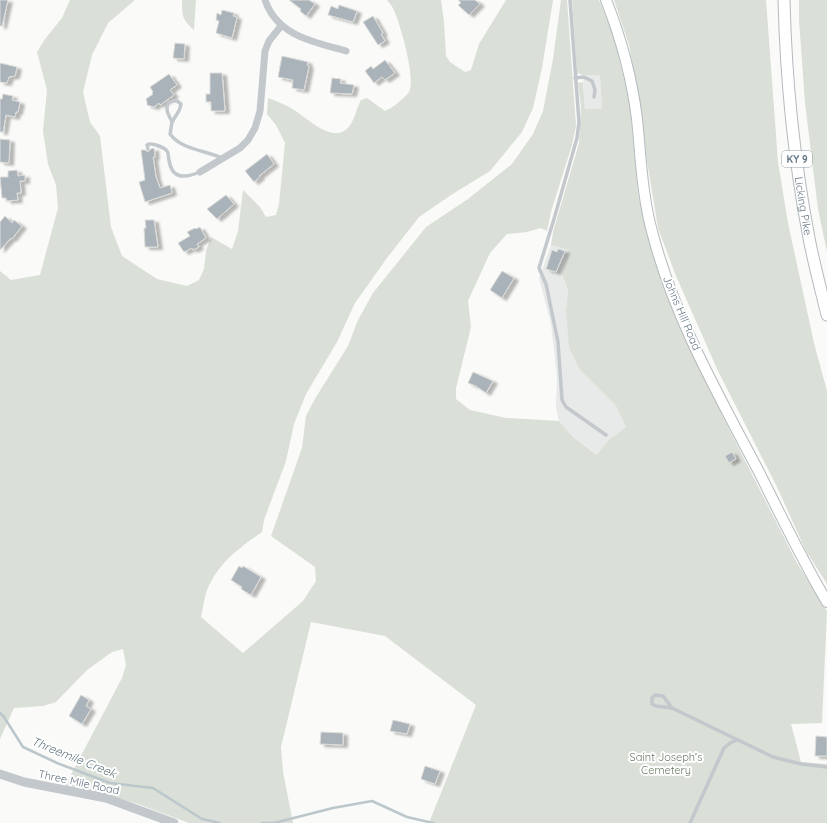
<svg xmlns="http://www.w3.org/2000/svg" width="827" height="823" font-family="Quicksand,sans-serif">
<style>
.built{fill:#e8e9e9}
.green{fill:#dadfd7}
.lines{fill:none;stroke-linecap:round;stroke-linejoin:round}
.stream{stroke:#bbc7cb;stroke-width:2.5}
.building{fill:#aab3b9;stroke:#dcdcda;filter:url(#shadow)}
.secondary-casing{stroke:#b3babf;stroke-width:12}
.primary-casing{stroke:#b5babe;stroke-width:13}
.service{stroke:#c3c8cc;stroke-width:3.5}
.minor{stroke:#c3c8cc;stroke-width:7}
.tertiary{stroke:#c3c8cc;stroke-width:9}
.secondary{stroke:#fff;stroke-width:10}
.primary{stroke:#fff;stroke-width:11}
.labels{text-anchor:middle;dominant-baseline:central;stroke-width:4;stroke-linejoin:round;paint-order:stroke}
.shield{fill:#fff;stroke:#939fa8;stroke-width:1}
.shield-label{font-size:10px;font-weight:bold;fill:#657683}
.street-label{font-size:11px;fill:#657683;stroke:#fff}
.park-label{font-size:11px;fill:#687a64;stroke:#fff}
.water-label{font-size:12px;font-style:italic;fill:#60757c;stroke:#fff}
</style>
<defs>
<filter id="shadow"><feDropShadow dx="4.5" dy="2.5" stdDeviation="1" flood-color="#0004"/></filter>
</defs>
<rect width="100%" height="100%" fill="#fafaf8"/>
<!-- built -->
<g class="built">
<polygon points="600,74 602,109 585,109 583,75"/>
<polygon points="551,245 568,250 562,274 568,290 566,310 580,370 616,406 626,427 609,440 598,455 573,437 559,421 556,407 557,378 551,324 539,278"/>
</g>
<!-- green -->
<g class="green">
<path d="M70,0H135L108,23L92,55L83,92L90,122L100,136L111,227L122,256L157,279L187,286L199,280L204,269L206,251L211,237L232,249L238,231L243,190L260,207L266,217L276,215L279,204L285,143L276,125L267,114L268,98C276,101 284,104 291,108C304,115 332,145 348,128C355,120 356,109 361,100L367,98L385,111C391,109 405,98 409,92C416,79 401,27 395,13C394,8 390,4 387,0H441L444,22L446,56L450,62L465,72L471,70L479,44L506,0H553L542,68L533,108L522,132L490,171L451,195L419,217L387,258L355,303L337,342L306,394L294,424L286,461L264,520L262,532C238,549 219,562 207,590C204,598 203,608 201,617L243,653L303,601L316,581L315,567L271,536L302,448L306,416L316,397L348,346L358,320L373,293L426,227L468,199L512,164L533,134L543,111L553,59L561,0H567L576,126L572,145L551,212L547,231L541,228L527,232L507,234L490,253L468,301L471,327L456,388V399L470,410L506,418L559,421L573,437L597,455L609,440L626,427L616,406L580,370L569,347L566,310L568,290L562,274L568,250L551,245L553,232L579,143L581,107L578,83L583,82L585,109H602L600,75H583L577,73L572,0H599L614,37L630,104L638,194L648,237L665,290L690,346L723,417L797,563L827,611L822,723L791,724L801,762L827,764V823H429L476,705L385,636L311,622L281,747L283,772L293,823H189L138,804L100,793L65,786L122,678L126,665L123,649L112,652L87,670L56,702L43,706L14,708L0,739V271L11,280L40,275L58,208L56,185L48,164L43,131L47,90L37,52L45,39L62,18Z"/>
<path d="M182,0H196L194,30C182,20 182,15 182,0Z"/>
<polygon points="614,0 766,0 778,162 788,223 814,343 827,391 827,584 806,551 777,487 718,371 676,276 658,228 647,161 642,116 629,45"/>
<polygon points="799,0 827,0 827,252 818,209 805,103 799,20"/>
</g>
<g class="lines">
<!-- stream -->
<g class="stream">
<polyline points="0,713 4,717 23,747 57,763 110,783 153,788 202,819 220,823"/>
<polyline points="262,823 274,823 333,808 372,801 407,817 433,823"/>
</g>
</g>
<!-- building -->
<g class="building">
<polygon points="0,0 8,0 2,26 0,26"/>
<polygon points="289,0 309,0 315,4 306,16 300,11 301,9"/>
<polygon points="458,0 475,0 480,4 469,15 458,5 461,3"/>
<polygon points="339,5 357,11 353,22 328,15 331,6 338,9"/>
<polygon points="222,10 234,13 233,16 237,17 232,38 216,33 219,21 216,20 217,13 221,15"/>
<polygon points="373,16 383,33 381,34 385,41 378,45 363,22"/>
<polygon points="175,43 185,44 184,59 173,58"/>
<polygon points="282,56 308,62 307,65 309,66 304,90 292,88 293,80 278,77"/>
<polygon points="385,60 395,73 385,80 382,77 374,83 365,71 371,66 373,69"/>
<polygon points="0,63 17,67 15,76 9,77 7,83 0,82"/>
<polygon points="210,73 222,73 225,111 211,111 211,102 206,102 206,94 210,94"/>
<polygon points="169,74 177,85 170,90 174,95 160,105 159,103 154,107 147,105 147,102 146,99 153,94 152,93 153,92 150,87"/>
<polygon points="332,78 341,79 340,83 354,85 352,94 330,93"/>
<polygon points="3,94 13,96 12,100 20,102 18,112 16,112 15,117 6,115 3,132 0,132 0,99 2,99"/>
<polygon points="0,139 10,140 9,163 0,162"/>
<polygon points="154,148 155,157 153,157 156,177 160,188 170,185 172,193 145,202 139,182 145,180 141,150 145,150 148,152 151,149"/>
<polygon points="267,154 274,164 259,176 260,177 254,182 245,171"/>
<polygon points="17,170 18,176 25,175 25,181 20,181 21,193 17,193 18,200 7,201 6,198 2,198 0,177 8,177 8,171"/>
<polygon points="226,195 234,204 217,219 207,209"/>
<polygon points="5,216 12,223 14,220 22,226 12,239 11,238 0,250 0,222"/>
<polygon points="145,220 154,220 158,247 145,247 144,228 146,228"/>
<polygon points="200,227 206,238 197,244 199,247 193,250 192,248 184,252 178,243 190,236 187,232 195,228 196,229"/>
<polygon points="558,249 565,251 556,272 546,269 552,250 557,252"/>
<polygon points="502,271 514,278 502,298 490,290"/>
<polygon points="473,372 493,381 486,393 476,386 468,383"/>
<polygon points="732,452 736,459 729,463 725,456"/>
<polygon points="239,566 242,568 243,566 261,577 251,595 241,589 242,587 231,580"/>
<polygon points="81,695 89,700 86,706 91,709 82,724 69,716"/>
<polygon points="393,720 410,724 407,734 390,731"/>
<polygon points="321,732 343,733 343,745 320,744"/>
<polygon points="816,736 827,737 827,756 815,756"/>
<polygon points="425,766 440,771 435,784 421,779"/>
</g>
<g class="lines">
<defs>
<path id="secondary" d="M606,0C621,38 632,79 637,119C641,158 642,197 653,235C675,319 719,396 759,472C781,516 802,560 827,602"/>
<g id="primary">
<path id="s1" d="M784,0C786,80 794,160 809,238C814,264 821,290 827,315"/>
</g>
</defs>
<!-- secondary casing -->
<use href="#secondary" class="secondary-casing"/>
<!-- primary casing -->
<use href="#primary" class="primary-casing"/>
<!-- service -->
<g class="service">
<polyline points="570,0 579,122 577,138 554,219 539,268 546,284 558,342 562,400 566,407 606,435"/>
<polyline points="575,78 584,77 592,81 595,90 594,97"/>
<path d="M172,122C169,115 165,111 168,103L173,101H177L181,104C180,113 174,116 172,123C171,126 171,130 170,134C182,150 205,150 222,158"/>
<path d="M148,149L147,145C150,143 152,144 156,145C159,146 165,148 167,151C169,153 168,157 169,160C172,180 185,178 200,172"/>
<polygon points="655,695 663,696 672,708 656,706 652,704 652,698"/>
<polyline points="672,708 773,757 801,764 827,767"/>
<polyline points="690,823 724,748 730,743 737,740"/>
</g>
<!-- minor -->
<g class="minor">
<path d="M265,0C277,36 314,42 346,51"/>
<polyline points="200,172 240,148 248,140 255,128 260,111 265,51 269,41 281,26"/>
</g>
<!-- tertiary -->
<polyline class="tertiary" points="0,774 24,782 106,798 174,823"/>
<!-- secondary -->
<use href="#secondary" class="secondary"/>
<!-- primary -->
<use href="#primary" class="primary"/>
</g>
<g class="labels">
<!-- shield labels -->
<rect class="shield" x="782" y="151" width="30" height="16" rx="3"/>
<g class="shield-label">
<text x="797" y="159">KY 9</text>
</g>
<!-- street labels -->
<g class="street-label">
<text stroke="none"><textPath href="#s1" startOffset="207">Licking Pike</textPath></text>
<text transform="translate(682 313) rotate(67)">Johns Hill Road</text>
<text transform="translate(79 782) rotate(12)">Three Mile Road</text>
</g>
<!-- park labels -->
<g class="park-label">
<text x="666" y="757">Saint Joseph’s<tspan x="666" dy="13">Cemetery</tspan></text>
</g>
<!-- water labels -->
<g class="water-label">
<text transform="translate(74 757) rotate(22)">Threemile Creek</text>
</g>
</g>
</svg>
